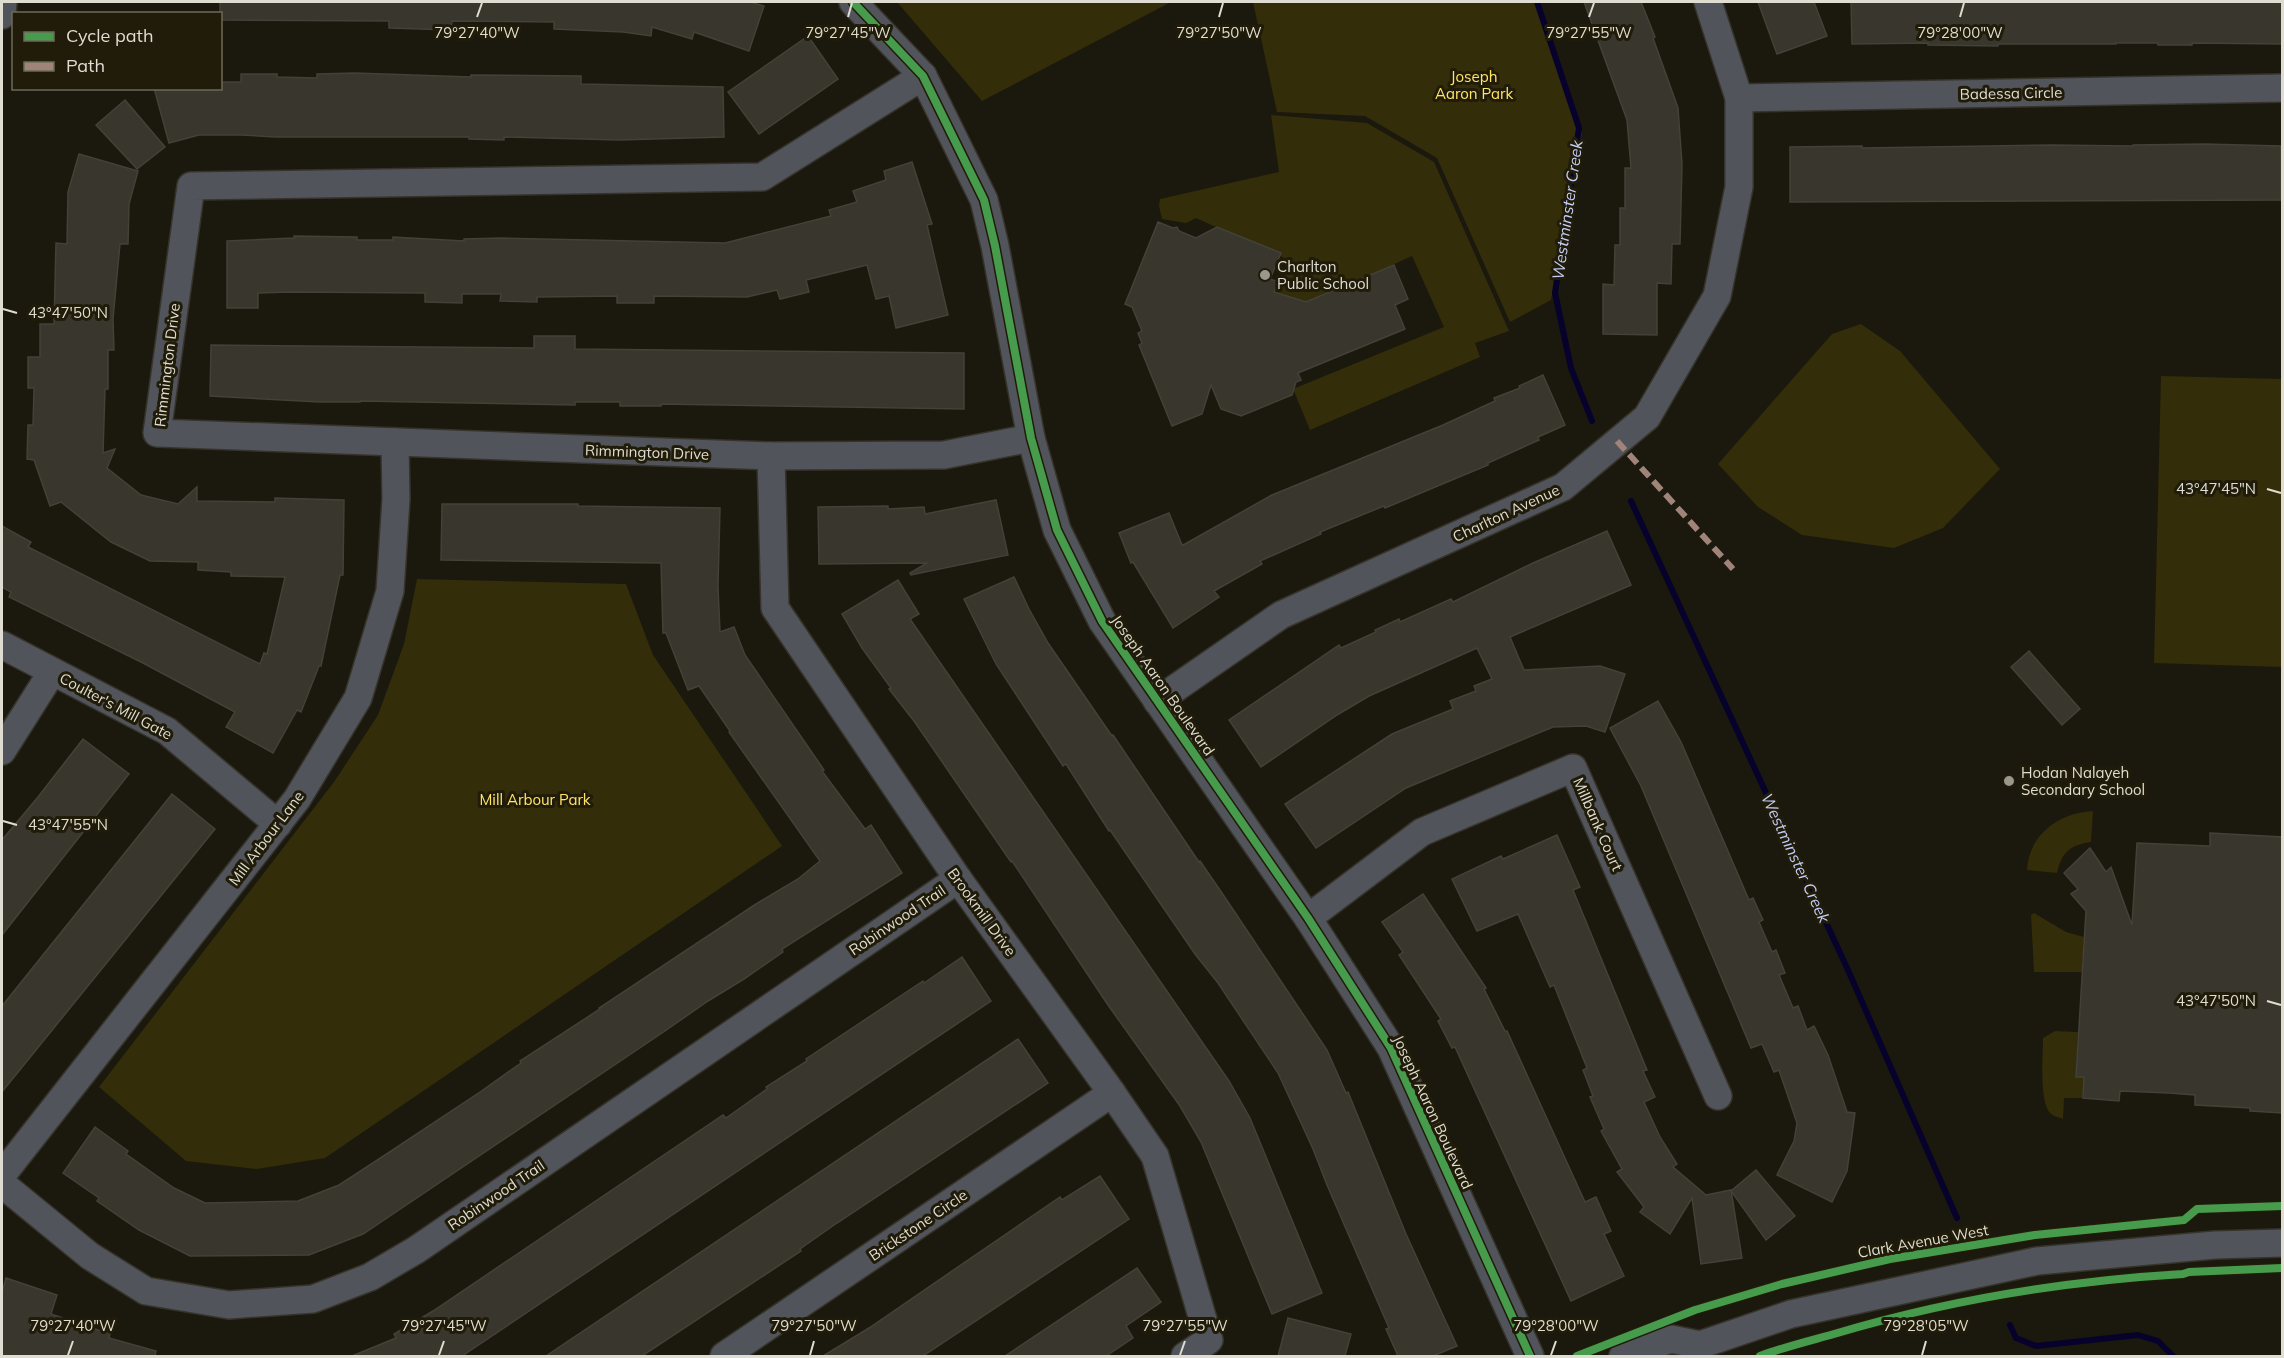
<svg xmlns="http://www.w3.org/2000/svg" width="2284" height="1358" font-family="Mulish,sans-serif">
<style>
.green{fill:#332d09}
.lines{fill:none;stroke-linecap:round;stroke-linejoin:round}
.stream{stroke:#07022c;stroke-width:6}
.building{fill:#38362d;stroke:#434138;stroke-width:1.5}
.minor-casing{stroke:#36332a;stroke-width:30}
.minor{stroke:#52545b;stroke-width:27}
.quiet{stroke:#a18479;stroke-width:6;stroke-dasharray:12 6;stroke-linecap:butt}
.cycleway-casing{stroke:#201c09;stroke-width:11}
.cycleway{stroke:#469c4c;stroke-width:8}
.ticks{fill:none;stroke:#dfddd1;stroke-width:2}
.poi-dot{fill:#9a988d;stroke:#201c09;stroke-width:2}
.labels{text-anchor:middle;dominant-baseline:central;stroke-width:6;stroke-linejoin:round;paint-order:stroke}
.park-label{font-size:15px;fill:#ffe466;stroke:#201c09}
.street-label{font-size:15px;fill:#dfddd1;stroke:#201c09}
.poi-label{font-size:15px;fill:#dfddd1;stroke:#201c09;text-anchor:start}
.water-label{font-size:16px;font-style:italic;fill:#c5cff9;stroke:#201c09}
.ticks-label{font-size:15px;text-anchor:middle;fill:#dfddd1;stroke:#201c09;stroke-width:6;stroke-linejoin:round;paint-order:stroke}
</style>
<rect width="100%" height="100%" fill="#1b180e"/>
<!-- green -->
<g class="green">
<polygon points="897,2 1171,2 982,101"/>
<polygon points="1253,2 1535,2 1582,134 1551,300 1510,322 1437,158 1365,116 1277,112"/>
<polygon points="1271,115 1367,123 1434,162 1509,331 1475,343 1480,357 1310,430 1293,389 1444,327 1412,256 1283,315 1273,307 1291,261 1196,218 1186,223 1162,219 1159,206 1160,199 1279,172"/>
<polygon points="1861,324 1900,351 2000,469 1943,528 1894,548 1802,535 1758,507 1718,464 1832,334"/>
<polygon points="2161,376 2282,379 2282,667 2154,663"/>
<polygon points="417,579 626,584 653,655 782,846 325,1158 257,1169 186,1161 99,1087 334,782 378,715 404,644"/>
<path d="M2093,811L2091,842C2070,845 2062,852 2057,873L2027,870C2029,834 2059,813 2093,811Z"/>
<polygon points="2034,913 2066,932 2084,937 2082,972 2034,972 2031,915"/>
<path d="M2055,1031L2078,1032L2076,1076L2084,1077L2083,1098H2064L2063,1119C2059,1117 2054,1117 2050,1113C2039,1100 2043,1055 2043,1038Z"/>
</g>
<g class="lines">
<!-- stream -->
<g class="stream">
<polyline points="1537,2 1579,128 1555,293 1571,368 1592,421"/>
<polyline points="1631,501 1848,970 1957,1218"/>
<polyline points="2010,1325 2016,1338 2036,1346 2138,1335 2158,1341 2173,1356"/>
</g>
</g>
<!-- building -->
<g class="building">
<polygon points="220,2 750,2 764,6 749,51 694,32 692,39 652,27 651,36 623,32 554,29 554,22 452,21 451,30 389,28 389,21 220,20"/>
<polygon points="1584,2 1641,2 1655,37 1653,38 1678,108 1682,164 1680,244 1672,244 1671,284 1657,283 1657,335 1603,334 1603,284 1614,285 1615,245 1620,245 1620,208 1625,208 1625,168 1631,168 1627,120"/>
<polygon points="1758,2 1814,2 1827,36 1777,54"/>
<polygon points="1851,2 2283,2 2283,44 2192,43 2192,45 2158,45 2158,43 2116,43 2116,44 1998,44 1998,46 1928,45 1928,43 1852,44"/>
<polygon points="808,36 838,79 759,134 728,92"/>
<polygon points="355,73 471,77 471,75 581,76 581,84 723,87 724,137 619,140 504,137 504,140 469,139 469,137 276,137 241,135 199,135 169,143 154,88 220,88 220,82 241,82 241,74 277,74 277,77 317,78 317,74"/>
<polygon points="125,100 165,147 137,169 96,125"/>
<polygon points="2205,144 2281,146 2281,200 1790,202 1790,147 1862,146 1862,148 2052,145 2133,146 2133,145"/>
<polygon points="79,154 138,171 129,204 128,244 120,244 113,319 114,350 108,350 108,389 105,389 103,453 115,449 107,468 141,495 178,504 197,487 197,501 275,502 275,498 344,500 343,575 340,575 321,666 319,666 301,712 297,710 273,753 226,727 235,712 143,663 9,597 11,592 2,587 2,526 31,542 28,547 260,664 264,653 267,654 285,577 231,576 231,572 198,570 198,562 150,561 111,542 61,502 50,506 34,460 27,459 28,425 33,425 34,388 28,388 28,357 40,357 40,324 54,324 56,243 67,244 68,192"/>
<polygon points="912,162 932,224 927,225 948,315 896,328 889,296 876,299 867,265 806,280 809,292 780,299 777,290 747,297 654,296 654,303 617,303 617,296 537,297 537,302 500,301 501,294 462,294 462,303 425,302 425,293 290,292 258,293 258,308 227,308 227,241 294,238 294,236 357,237 357,240 393,240 393,237 464,241 464,239 502,238 725,243 831,216 829,210 857,202 853,191 886,180 884,171"/>
<polygon points="1158,222 1173,228 1177,227 1179,231 1196,238 1217,227 1281,253 1270,279 1279,282 1274,292 1306,302 1394,265 1408,299 1395,305 1405,329 1298,373 1301,380 1296,382 1292,395 1241,416 1221,409 1211,385 1202,414 1172,426 1139,345 1142,343 1138,333 1142,331 1132,307 1125,304"/>
<polygon points="534,336 575,336 575,349 964,353 964,409 661,404 661,406 620,406 620,402 575,402 575,405 360,401 360,402 320,402 210,396 211,345 534,348"/>
<polygon points="1543,375 1565,425 1538,437 1539,440 1488,463 1488,465 1385,508 1384,506 1320,532 1321,534 1260,561 1262,564 1214,591 1219,597 1173,628 1133,562 1131,563 1119,533 1169,513 1182,545 1185,544 1272,495 1443,425 1495,401 1494,398 1520,388 1519,386"/>
<polygon points="996,500 1008,555 911,575 910,573 927,563 819,564 818,507 888,506 888,509 924,507 925,514"/>
<polygon points="442,504 578,504 578,506 720,508 718,587 720,632 734,627 745,655 824,770 822,771 865,829 871,825 902,873 782,949 783,952 744,979 708,1001 665,1031 363,1234 309,1255 190,1256 139,1230 97,1201 99,1198 63,1173 95,1127 128,1151 126,1154 174,1188 205,1203 298,1201 339,1185 379,1159 480,1092 521,1063 520,1061 600,1009 599,1008 756,904 798,879 820,861 729,732 730,731 699,686 688,690 666,633 663,633 661,563 441,560"/>
<polygon points="1607,531 1631,585 1510,637 1524,670 1600,666 1625,674 1605,732 1586,726 1553,727 1406,788 1316,848 1285,804 1392,734 1453,709 1450,701 1476,691 1474,686 1492,679 1477,648 1369,696 1337,715 1261,767 1229,720 1339,645 1341,648 1376,632 1375,630 1399,619 1400,622 1451,599 1453,602 1533,563"/>
<polygon points="1014,577 1029,609 1048,643 1112,736 1113,735 1199,862 1200,861 1222,893 1327,1050 1346,1093 1348,1092 1406,1234 1457,1346 1433,1356 1398,1356 1386,1329 1389,1328 1327,1185 1313,1149 1278,1073 1218,983 1195,954 1110,830 1109,831 1066,764 1063,766 996,664 964,599"/>
<polygon points="898,580 919,614 910,619 1229,1081 1250,1118 1322,1293 1272,1314 1201,1142 1180,1106 1108,1005 1012,861 1011,862 914,721 889,689 891,688 862,648 842,614"/>
<polygon points="2029,651 2080,709 2062,725 2011,667"/>
<polygon points="1658,701 1681,742 1749,900 1753,898 1763,920 1759,922 1772,952 1776,950 1785,973 1779,975 1793,1008 1798,1006 1807,1030 1814,1026 1828,1055 1847,1112 1855,1113 1847,1171 1832,1202 1777,1175 1794,1141 1797,1123 1779,1070 1774,1072 1762,1044 1751,1048 1641,786 1610,728"/>
<polygon points="83,739 129,774 2,935 2,840 38,797"/>
<polygon points="172,794 215,829 2,1092 2,1006"/>
<polygon points="2210,833 2283,837 2283,1113 2250,1111 2250,1108 2195,1105 2195,1095 2169,1093 2120,1091 2119,1101 2083,1098 2084,1077 2076,1077 2086,911 2071,894 2078,889 2064,873 2090,848 2106,872 2111,867 2132,925 2137,843 2210,846"/>
<polygon points="1557,835 1580,887 1573,890 1647,1070 1643,1071 1655,1097 1644,1102 1660,1137 1677,1164 1673,1167 1706,1195 1731,1190 1742,1258 1701,1264 1692,1198 1670,1234 1640,1212 1644,1207 1617,1172 1622,1169 1601,1131 1604,1129 1590,1097 1593,1096 1583,1070 1587,1068 1554,985 1550,987 1518,914 1477,931 1452,879 1501,856 1503,859"/>
<polygon points="1423,894 1486,988 1484,989 1505,1031 1507,1031 1585,1202 1596,1197 1611,1231 1604,1234 1624,1276 1571,1301 1455,1047 1452,1048 1438,1021 1441,1019 1399,955 1403,952 1382,922"/>
<polygon points="962,957 991,1001 462,1356 352,1356 396,1338 394,1334 433,1311 723,1115 726,1118 767,1089 766,1087 807,1061 806,1059 923,981 924,983"/>
<polygon points="1018,1039 1048,1083 837,1223 800,1249 801,1251 642,1356 546,1356"/>
<polygon points="1756,1170 1795,1216 1766,1240 1731,1191"/>
<polygon points="1100,1176 1129,1219 923,1356 823,1356 869,1328 1060,1197 1062,1200"/>
<polygon points="1137,1268 1161,1302 1126,1326 1133,1338 1106,1356 1005,1356"/>
<polygon points="6,1278 57,1295 51,1314 110,1334 109,1338 156,1351 155,1356 2,1356 2,1293"/>
<polygon points="1288,1318 1351,1334 1345,1356 1278,1356"/>
</g>
<g class="lines">
<defs>
<g id="minor">
<polyline points="853,2 923,76 984,200 995,246 1031,438 1057,530 1102,621 1308,918 1391,1048 1530,1356"/>
<polyline points="2,15 3,2"/>
<polyline points="923,76 762,177 191,186 157,433 771,456 944,455 1031,438"/>
<polyline points="1739,98 2282,88"/>
<polyline points="771,456 775,608 958,879 1112,1093 1155,1156 1209,1340 1185,1356"/>
<polyline points="2,645 167,731 278,824"/>
<polyline points="1157,701 1281,615 1563,487 1647,417 1717,296 1739,187 1739,98 1708,2"/>
<polyline points="2,751 52,672"/>
<polyline points="1308,918 1422,832 1573,768 1718,1096"/>
<polyline points="2,1175 297,799 358,698 390,591 396,499 395,442"/>
<polyline points="2,1184 90,1256 146,1291 229,1305 313,1299 370,1277 416,1250 958,879"/>
<polyline points="724,1356 1112,1093"/>
<polyline points="1623,1356 1671,1339 1700,1345 1791,1314 2037,1261 2215,1245 2282,1243"/>
</g>
</defs>
<!-- minor casing -->
<use href="#minor" class="minor-casing"/>
<!-- minor -->
<use href="#minor" class="minor"/>
<!-- quiet -->
<polyline class="quiet" points="1617,441 1733,569"/>
<defs>
<g id="cycleway">
<polyline points="853,2 923,76 984,200 995,246 1031,438 1057,530 1102,621 1308,918 1391,1048 1530,1356"/>
<polyline points="1577,1356 1695,1310 1782,1284 1890,1259 2035,1235 2184,1220 2197,1209 2282,1206"/>
<path d="M1760,1356C1784,1347 1809,1341 1834,1334C1948,1300 2064,1281 2183,1274L2189,1272L2282,1268"/>
</g>
</defs>
<!-- cycleway casing -->
<use href="#cycleway" class="cycleway-casing"/>
<!-- cycleway -->
<use href="#cycleway" class="cycleway"/>
</g>
<!-- ticks -->
<path class="ticks" d="M477,17L482,3M848,17L852,3M1219,17L1223,3M1589,17L1594,3M1960,17L1964,3M3,309L17,313M2267,489L2281,493M3,821L17,825M2267,1001L2281,1005M68,1355L73,1341M439,1355L444,1341M810,1355L814,1341M1180,1355L1185,1341M1551,1355L1556,1341M1922,1355L1926,1341"/>
<!-- markers -->
<g class="poi-dot">
<circle cx="1265" cy="275" r="6"/>
<circle cx="2009" cy="781" r="6"/>
</g>
<g class="labels">
<!-- park labels -->
<g class="park-label">
<text x="1474" y="76">Joseph<tspan x="1474" dy="17">Aaron Park</tspan></text>
<text x="535" y="799">Mill Arbour Park</text>
</g>
<!-- street labels -->
<g class="street-label">
<text transform="translate(2011 93) rotate(-1)">Badessa Circle</text>
<text transform="translate(167 365) rotate(-83)">Rimmington Drive</text>
<text transform="translate(647 452) rotate(2)">Rimmington Drive</text>
<text transform="translate(1506 513) rotate(-25)">Charlton Avenue</text>
<text transform="translate(1163 685) rotate(55)">Joseph Aaron Boulevard</text>
<text transform="translate(116 706) rotate(28)">Coulter's Mill Gate</text>
<text transform="translate(1598 824) rotate(66)">Millbank Court</text>
<text transform="translate(266 838) rotate(-53)">Mill Arbour Lane</text>
<text transform="translate(982 912) rotate(54)">Brookmill Drive</text>
<text transform="translate(897 920) rotate(-34)">Robinwood Trail</text>
<text transform="translate(1433 1112) rotate(65)">Joseph Aaron Boulevard</text>
<text transform="translate(496 1195) rotate(-34)">Robinwood Trail</text>
<text transform="translate(918 1225) rotate(-34)">Brickstone Circle</text>
<text transform="translate(1923 1241) rotate(-10)">Clark Avenue West</text>
</g>
<!-- poi labels -->
<g class="poi-label">
<text x="1277" y="266">Charlton<tspan x="1277" dy="17">Public School</tspan></text>
<text x="2021" y="772">Hodan Nalayeh<tspan x="2021" dy="17">Secondary School</tspan></text>
</g>
<!-- water labels -->
<g class="water-label">
<text transform="translate(1567 210) rotate(-82)">Westminster Creek</text>
<text transform="translate(1796 858) rotate(65)">Westminster Creek</text>
</g>
</g>
<g class="ticks-label">
<text x="477" y="38">79°27'40"W</text>
<text x="848" y="38">79°27'45"W</text>
<text x="1219" y="38">79°27'50"W</text>
<text x="1589" y="38">79°27'55"W</text>
<text x="1960" y="38">79°28'00"W</text>
<text x="68" y="318">43°47'50"N</text>
<text x="2216" y="494">43°47'45"N</text>
<text x="68" y="830">43°47'55"N</text>
<text x="2216" y="1006">43°47'50"N</text>
<text x="73" y="1331">79°27'40"W</text>
<text x="444" y="1331">79°27'45"W</text>
<text x="814" y="1331">79°27'50"W</text>
<text x="1185" y="1331">79°27'55"W</text>
<text x="1556" y="1331">79°28'00"W</text>
<text x="1926" y="1331">79°28'05"W</text>
</g>
<!-- border -->
<rect width="2284" height="1358" fill="none" stroke="#dfddd1" stroke-width="6"/>
<!-- legend -->
<rect x="12" y="12" width="210" height="78" fill="#201c09" stroke="#6c6959" stroke-width="1.5"/>
<rect x="24" y="32" width="30" height="9" fill="#469c4c" stroke="#6c6959" stroke-width="1.5"/>
<text x="66" y="42" font-size="18" fill="#dfddd1">Cycle path</text>
<rect x="24" y="62" width="30" height="9" fill="#a18479" stroke="#6c6959" stroke-width="1.5"/>
<text x="66" y="72" font-size="18" fill="#dfddd1">Path</text>
</svg>
